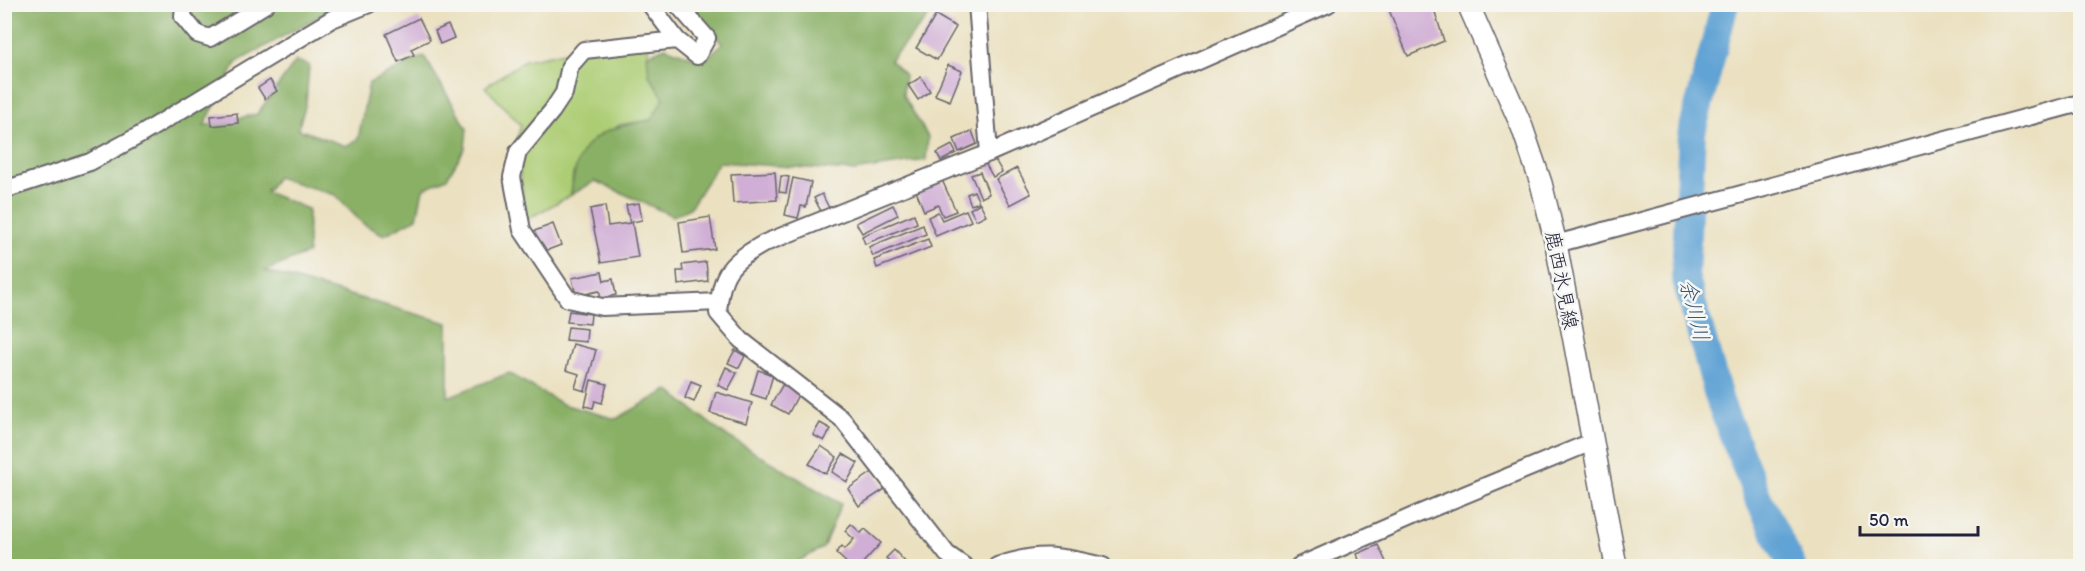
<svg xmlns="http://www.w3.org/2000/svg" width="2085" height="571" font-family="Itim,'Klee One',sans-serif">
<style>
.green{fill:#adcd74;stroke:#687858;stroke-width:1.5}
.forest{fill:#8ab066;stroke:#566950;stroke-width:1.5}
.lines{fill:none;stroke-linecap:round;stroke-linejoin:round}
.river{stroke:#60a3d4;stroke-width:28}
.building{fill:#d0aed5}
.minor-casing{stroke:#68656a;stroke-width:20}
.major-casing{stroke:#68656a;stroke-width:24}
.minor{stroke:#fff;stroke-width:16}
.major{stroke:#fff;stroke-width:21}
.labels{text-anchor:middle;dominant-baseline:central;stroke-width:5;stroke-linejoin:round;paint-order:stroke}
.street-label{font-size:20px;fill:#22223b;stroke:#f6f6f2}
.water-label{font-size:21px;font-style:italic;fill:#3b5678;stroke:#f6f6f2}
</style>
<rect width="100%" height="100%" fill="#f6f6f2"/>
<filter id="ink" filterUnits="userSpaceOnUse"><feTurbulence type="fractalNoise" baseFrequency=".0167" numOctaves="2"/><feDisplacementMap in="SourceGraphic" scale="12" xChannelSelector="R" yChannelSelector="G"/><feConvolveMatrix kernelMatrix="1 2 1 2 8 2 1 2 1" color-interpolation-filters="sRGB"/></filter>
<filter id="wash" filterUnits="userSpaceOnUse"><feTurbulence type="fractalNoise" baseFrequency=".008" numOctaves="4" result="noise"/><feDisplacementMap in="SourceGraphic" scale="24" xChannelSelector="R" yChannelSelector="G"/><feGaussianBlur stdDeviation="1.35" result="paint"/><feColorMatrix in="noise" values="0 0 0 0 0 0 0 0 0 0 0 0 0 0 0 0 0 1.4 0 .05"/><feComposite in="paint" operator="in"/></filter>
<g filter="url(#wash)">
<rect width="100%" height="100%" fill="#ebe1c1"/>
<!-- green -->
<polygon class="green" points="648,35 649,75 665,98 651,120 619,125 573,173 571,195 526,220 516,142 521,125 485,87 525,60"/>
<!-- forest -->
<g class="forest">
<polygon points="4,5 339,5 237,62 204,126 257,114 296,61 309,65 306,103 298,129 346,146 358,139 369,83 424,56 467,128 465,148 447,178 423,189 417,218 384,235 363,224 335,195 277,177 266,192 308,209 308,253 265,271 448,323 448,397 509,373 562,404 616,419 668,390 722,433 841,504 823,548 789,566 5,566"/>
<path d="M689,5H939L890,60L905,75L903,95L928,137L926,160L853,171L719,162L690,208L673,216L595,181L571,195C576,138 599,129 651,120L664,98L649,75L647,55L665,47L703,61L722,44Z"/>
</g>
<g class="lines">
<!-- river -->
<polyline class="river" points="1725,4 1692,132 1685,276 1720,402 1758,498 1792,566"/>
</g>
<g id="blocks">
<!-- building -->
<g class="building">
<polygon points="1428,4 1430,10 1434,9 1444,41 1408,56 1387,5"/>
<polygon points="936,15 956,27 937,60 916,48"/>
<polygon points="419,18 430,40 411,49 414,55 398,62 386,34"/>
<polygon points="448,25 454,38 440,44 435,31"/>
<polygon points="948,65 962,71 950,101 935,95"/>
<polygon points="921,77 930,91 918,100 908,85"/>
<polygon points="270,80 277,91 265,99 258,88"/>
<polygon points="237,113 238,123 212,126 211,116"/>
<polygon points="972,131 977,144 959,152 954,139"/>
<polygon points="952,145 956,153 941,161 937,153"/>
<polygon points="994,158 1002,172 993,177 985,163"/>
<polygon points="1017,168 1031,194 1010,205 996,179"/>
<polygon points="775,172 777,200 733,203 731,174"/>
<polygon points="980,172 989,194 981,198 971,175"/>
<polygon points="781,176 789,177 786,193 779,192"/>
<polygon points="793,178 811,182 806,207 801,206 798,218 785,215"/>
<polygon points="942,180 956,211 943,216 938,205 924,211 916,191"/>
<polygon points="974,191 979,202 971,205 967,194"/>
<polygon points="822,194 829,208 821,211 814,198"/>
<polygon points="639,203 642,220 632,222 638,257 601,263 590,209 605,206 608,226 630,223 626,205"/>
<polygon points="980,203 986,215 976,220 970,209"/>
<polygon points="893,205 898,215 862,233 856,223"/>
<polygon points="966,210 971,221 936,236 928,217 938,212 942,220"/>
<polygon points="914,214 917,223 865,244 862,236"/>
<polygon points="710,217 715,249 683,253 679,222"/>
<polygon points="553,224 561,245 540,253 532,232"/>
<polygon points="923,225 926,234 873,256 869,247"/>
<polygon points="928,239 931,247 877,268 874,260"/>
<polygon points="706,262 708,281 678,285 677,271 683,271 682,265"/>
<polygon points="602,272 604,281 613,279 616,295 601,298 599,291 576,296 572,278"/>
<polygon points="569,311 591,314 590,324 567,322"/>
<polygon points="568,327 587,329 586,342 566,340"/>
<polygon points="573,344 596,350 585,391 575,388 579,374 566,370"/>
<polygon points="735,350 745,356 739,368 728,363"/>
<polygon points="726,367 737,373 728,390 718,385"/>
<polygon points="758,370 773,375 766,399 751,394"/>
<polygon points="591,380 607,384 602,403 595,401 593,408 585,406"/>
<polygon points="691,381 701,385 694,402 685,398"/>
<polygon points="783,384 799,393 788,414 771,405"/>
<polygon points="716,392 752,403 746,423 710,413"/>
<polygon points="820,423 831,429 824,441 813,435"/>
<polygon points="821,446 837,457 826,474 809,464"/>
<polygon points="843,454 858,463 847,482 832,472"/>
<polygon points="874,471 885,489 859,506 848,489"/>
<polygon points="851,524 861,533 865,529 881,543 860,566 850,566 836,553 842,546 845,549 854,539 845,531"/>
<polygon points="1378,545 1388,566 1361,566 1357,554"/>
<polygon points="894,550 909,566 883,566 889,561 886,558"/>
</g>
</g>
</g>
<g filter="url(#ink)">
<use href="#blocks" fill-opacity="0" stroke="#68656a" stroke-width="1.5"/>
<g class="lines">
<defs>
<g id="minor">
<polyline points="184,4 183,17 197,34 210,38 266,4"/>
<polyline points="650,4 677,40 697,56 707,38 677,4"/>
<polyline points="977,4 989,153"/>
<polyline points="677,40 584,50 570,66 564,93 552,111 518,152 512,177 522,230 568,299 602,307 719,302"/>
<polyline points="7,189 90,162 140,135 332,19 369,4"/>
<polyline points="1556,244 2080,103"/>
<path d="M964,566L947,554L842,419L741,340L718,313C721,271 730,263 765,243L989,153L1328,4"/>
<path d="M997,566C1041,551 1059,556 1103,566"/>
<polyline points="1299,566 1418,514 1594,441"/>
</g>
<polyline id="major" points="1468,4 1522,127 1541,183 1556,244 1616,566"/>
</defs>
<!-- minor casing -->
<use href="#minor" class="minor-casing"/>
<!-- major casing -->
<use href="#major" class="major-casing"/>
<!-- minor -->
<use href="#minor" class="minor"/>
<!-- major -->
<use href="#major" class="major"/>
</g>
</g>
<g class="labels">
<!-- street labels -->
<g class="street-label">
<text transform="translate(1562 280) rotate(79)">鹿西氷見線</text>
</g>
<!-- water labels -->
<g class="water-label">
<text transform="translate(1695 310) rotate(76)">余川川</text>
</g>
</g>
<!-- margin -->
<rect width="2085" height="571" fill="none" stroke="#f6f6f2" stroke-width="24"/>
<!-- scale -->
<path d="M1860 526v9h118v-9" fill="none" stroke="#22223b" stroke-width="3"/>
<text x="1869" y="526" font-size="18" fill="#22223b" stroke="#f6f6f2" stroke-width="4.5" paint-order="stroke">50 m</text>
</svg>
